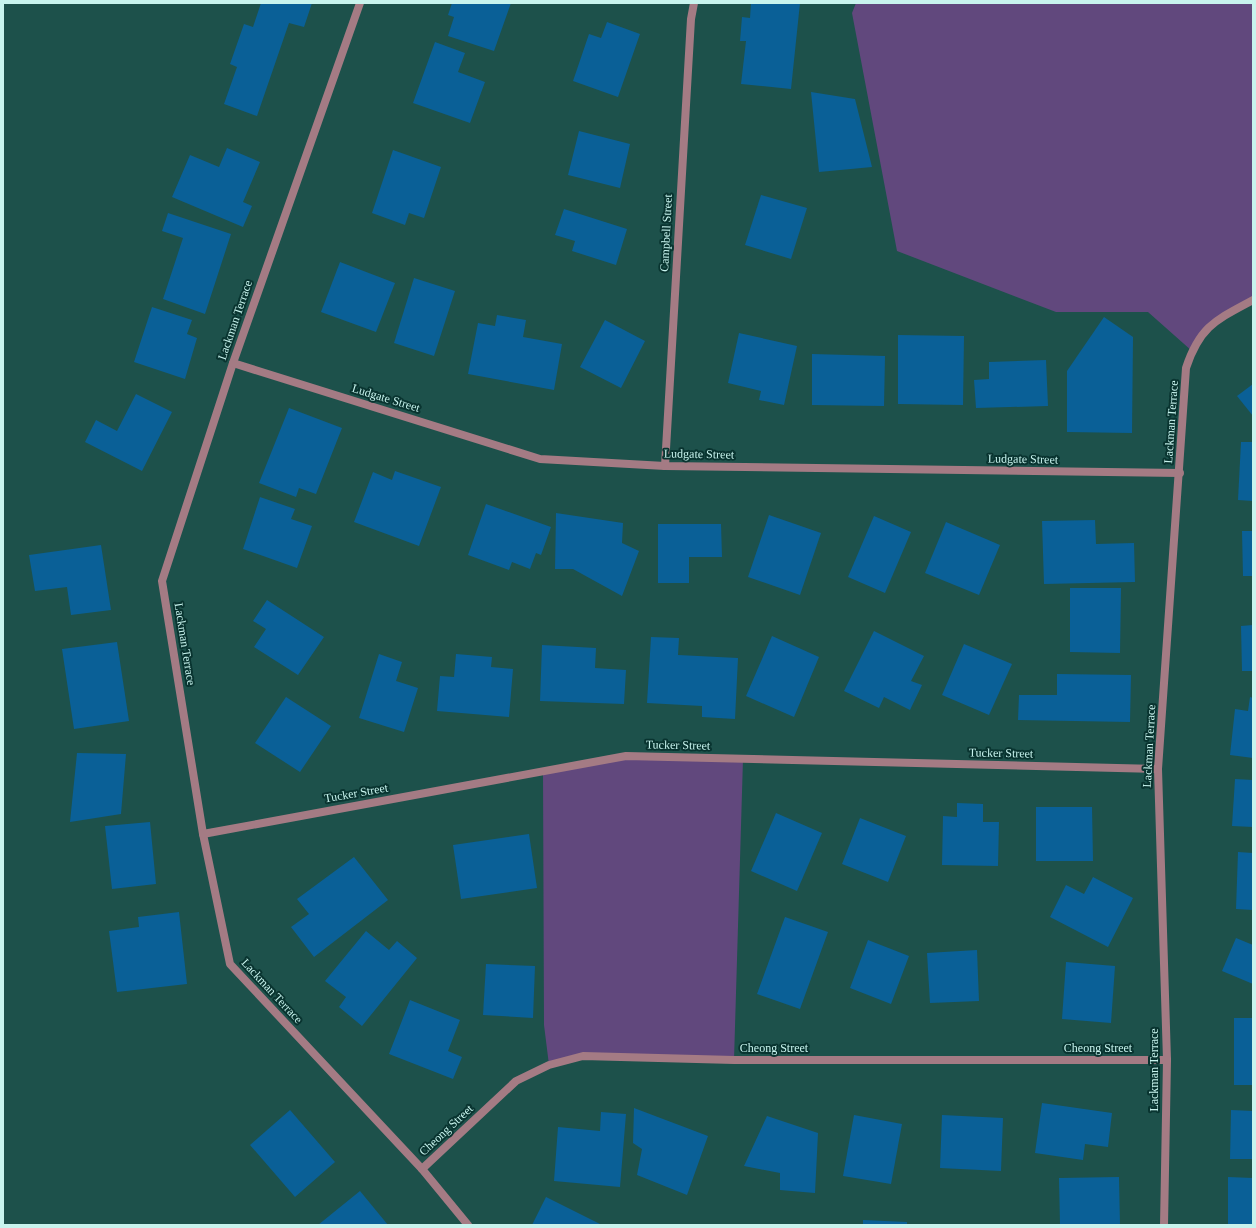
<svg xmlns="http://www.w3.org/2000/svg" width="1256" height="1228" font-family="'Times New Roman',serif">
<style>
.green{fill:#61487d}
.building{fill:#0a6097}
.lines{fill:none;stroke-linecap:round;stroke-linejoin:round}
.street{stroke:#a47b84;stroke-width:8}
.labels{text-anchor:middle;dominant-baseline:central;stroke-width:4;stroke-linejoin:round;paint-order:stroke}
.street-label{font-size:12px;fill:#c8f4ee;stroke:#093430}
</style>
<rect width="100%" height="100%" fill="#1d514b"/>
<!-- green -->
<g class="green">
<polygon points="856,3 1253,3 1253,300 1219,319 1192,351 1148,312 1056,312 897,251 852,13"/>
<polygon points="626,756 743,759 734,1060 583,1056 549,1065 544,1025 543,771"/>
</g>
<!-- building -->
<g class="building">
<polygon points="261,3 312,3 304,27 289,23 257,116 224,104 237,67 230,64 244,24 253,27"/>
<polygon points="452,3 511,3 494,51 448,36 454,17 448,15"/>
<polygon points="751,3 800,3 791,89 741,84 746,41 740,41 742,17 750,18"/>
<polygon points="607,22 640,34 618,97 573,81 589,34 601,38"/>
<polygon points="435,42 465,53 458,72 485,82 470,123 413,103"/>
<polygon points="811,92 855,99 872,167 819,172"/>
<polygon points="579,131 630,144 620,188 568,175"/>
<polygon points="227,148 260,162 243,202 252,206 243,227 172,197 190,155 219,167"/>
<polygon points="393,150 441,167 424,218 409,213 405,225 372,213"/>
<polygon points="761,195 807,208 791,259 745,245"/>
<polygon points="564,209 627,229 616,265 572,251 575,241 555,235"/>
<polygon points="168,213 231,234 205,314 163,299 183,238 162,231"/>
<polygon points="340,262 395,283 376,332 321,312"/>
<polygon points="414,278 455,291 434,356 394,343"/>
<polygon points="152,307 192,320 187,334 197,338 185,379 134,362"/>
<polygon points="497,315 526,320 523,337 562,344 554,390 468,374 478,323 495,326"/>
<polygon points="1104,317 1133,337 1132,433 1067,432 1067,371"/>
<polygon points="605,320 645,341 621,388 580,367"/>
<polygon points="739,333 797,346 784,405 759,400 761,391 728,383"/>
<polygon points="898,335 964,336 963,405 898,404"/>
<polygon points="812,354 885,356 884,406 812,405"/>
<polygon points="1046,360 1048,406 976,408 974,380 989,379 989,362"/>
<polygon points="1253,384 1253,416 1237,396"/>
<polygon points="136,394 172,412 142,471 85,442 96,420 117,431"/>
<polygon points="289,408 342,428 316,494 299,488 296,497 259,483"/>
<polygon points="1241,442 1253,442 1253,501 1238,500"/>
<polygon points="395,471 441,487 419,546 354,522 373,472 392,480"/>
<polygon points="260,497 295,509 291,519 312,526 297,568 243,549"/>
<polygon points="486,504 551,527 541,555 536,553 530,569 512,562 509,570 468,555"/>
<polygon points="556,513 623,523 622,543 639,551 622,596 573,569 555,569"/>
<polygon points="769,515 821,533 800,595 748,577"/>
<polygon points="874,516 911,532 885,593 848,577"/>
<polygon points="1095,520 1096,544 1134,543 1135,582 1044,584 1042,521"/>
<polygon points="946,522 1000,545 979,595 925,573"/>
<polygon points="658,524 721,524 722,557 689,557 689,583 658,583"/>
<polygon points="1242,531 1253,531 1253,576 1243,576"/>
<polygon points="101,545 111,610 71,615 67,587 35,591 29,555"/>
<polygon points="1070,588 1121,588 1120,653 1070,652"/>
<polygon points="267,600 324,637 298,675 254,647 266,629 253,621"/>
<polygon points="1253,625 1253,671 1242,671 1241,626"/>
<polygon points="874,631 924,656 911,681 922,685 910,710 884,697 879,708 844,691"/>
<polygon points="772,636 819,657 794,717 746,696"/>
<polygon points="651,637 679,638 678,655 738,658 735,719 702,717 702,706 647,703"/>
<polygon points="117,642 129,721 74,729 62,649"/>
<polygon points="964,644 1012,664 989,715 942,695"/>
<polygon points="542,645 596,648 595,668 626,670 624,704 540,701"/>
<polygon points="379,654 402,662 396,681 418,688 404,732 359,718"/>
<polygon points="456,654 492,657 491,667 513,669 509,717 437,711 440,676 454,677"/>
<polygon points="1057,674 1131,675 1130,722 1018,720 1019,695 1057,695"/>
<polygon points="286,697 331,726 300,772 255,743"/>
<polygon points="1250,697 1253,698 1253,758 1230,755 1235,709 1248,711"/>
<polygon points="77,753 126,754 121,814 70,822"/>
<polygon points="1235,779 1253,780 1253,827 1232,826"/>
<polygon points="957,803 983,804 983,822 999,822 998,866 942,865 943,816 957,817"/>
<polygon points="1036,807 1092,807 1093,861 1036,861"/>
<polygon points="776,813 822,833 797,891 751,871"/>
<polygon points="860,818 906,836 888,882 842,864"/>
<polygon points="150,822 156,884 112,889 105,826"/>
<polygon points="529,834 537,888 461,899 453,845"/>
<polygon points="1238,852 1253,853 1253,910 1236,909"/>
<polygon points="354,857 388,900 314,957 291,927 309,914 297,899"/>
<polygon points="1093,877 1133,898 1108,947 1050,917 1066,885 1084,894"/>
<polygon points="179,912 187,984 117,992 109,931 139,927 138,917"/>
<polygon points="785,917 828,932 800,1009 757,994"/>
<polygon points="366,931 389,950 397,941 417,958 362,1026 339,1007 346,997 325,981"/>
<polygon points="1236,938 1253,945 1253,984 1222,971"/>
<polygon points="868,940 909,956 891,1004 850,988"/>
<polygon points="977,950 979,1001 930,1003 927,953"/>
<polygon points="1066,962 1115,966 1111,1023 1062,1019"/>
<polygon points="486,964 535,966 533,1018 483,1015"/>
<polygon points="410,1000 460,1020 448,1051 462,1057 453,1079 389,1054"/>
<rect x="1234" y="1018" width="19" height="67"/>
<polygon points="1042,1103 1112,1113 1108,1147 1085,1144 1083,1160 1035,1153"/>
<polygon points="634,1108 708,1136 687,1195 637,1175 642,1149 633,1143"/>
<polygon points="290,1110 335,1162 295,1197 250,1145"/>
<polygon points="1231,1110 1253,1111 1253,1159 1230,1159"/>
<polygon points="601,1112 626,1114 620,1187 554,1181 558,1127 600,1131"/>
<polygon points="854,1115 902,1124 891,1184 843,1176"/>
<polygon points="942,1115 1003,1118 1001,1171 940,1168"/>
<polygon points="767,1116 818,1133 815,1193 780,1190 780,1173 744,1166"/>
<polygon points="1119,1177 1120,1225 1060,1225 1059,1178"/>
<polygon points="1228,1177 1253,1178 1253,1225 1228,1225"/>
<polygon points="360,1191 388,1225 318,1225"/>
<polygon points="546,1197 602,1225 532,1225"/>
<polygon points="863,1220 907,1222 907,1225 863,1225"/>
</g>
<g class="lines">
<!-- street -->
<g class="street">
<polyline points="360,3 233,363 162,581 203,834 230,964 422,1169 468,1225"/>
<polyline points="233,363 540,459 665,466 1180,473"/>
<polyline points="665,466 691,19 694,3"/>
<polyline points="203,834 626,756 1158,769"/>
<polyline points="422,1169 516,1081 549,1065 583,1056 734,1060 1167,1060"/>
<path d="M1164,1225L1167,1060L1158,769L1186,368C1200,326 1216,320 1253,300"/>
</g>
</g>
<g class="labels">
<!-- street labels -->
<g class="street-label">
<text transform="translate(666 233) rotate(-87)">Campbell Street</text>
<text transform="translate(235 320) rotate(-71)">Lackman Terrace</text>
<text transform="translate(386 398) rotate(17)">Ludgate Street</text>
<text transform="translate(1171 422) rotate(-86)">Lackman Terrace</text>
<text transform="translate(699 454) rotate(1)">Ludgate Street</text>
<text transform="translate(1023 459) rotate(1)">Ludgate Street</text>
<text transform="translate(185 644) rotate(81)">Lackman Terrace</text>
<text transform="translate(678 745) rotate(1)">Tucker Street</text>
<text transform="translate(1149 746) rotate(-87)">Lackman Terrace</text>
<text transform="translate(1001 753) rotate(1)">Tucker Street</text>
<text transform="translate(356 793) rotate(-10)">Tucker Street</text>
<text transform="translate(272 991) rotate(47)">Lackman Terrace</text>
<text x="774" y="1048">Cheong Street</text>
<text x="1098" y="1048">Cheong Street</text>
<text transform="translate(1154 1070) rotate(-90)">Lackman Terrace</text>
<text transform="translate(446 1130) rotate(-43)">Cheong Street</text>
</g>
</g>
<!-- border -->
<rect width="1256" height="1228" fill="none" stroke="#c8f4ee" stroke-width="8"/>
</svg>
